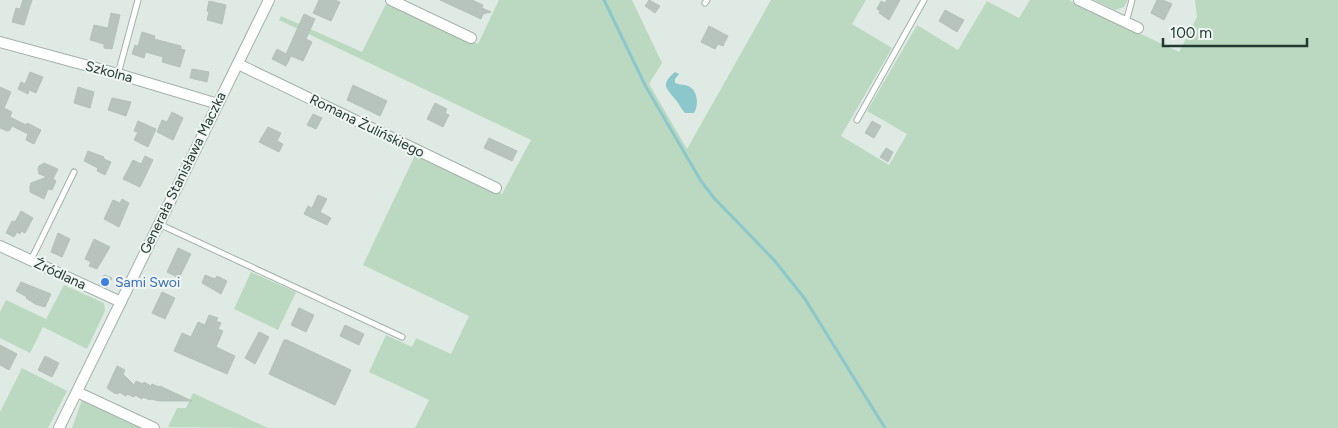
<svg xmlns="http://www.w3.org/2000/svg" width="1338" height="428" font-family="Figtree,sans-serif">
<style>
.green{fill:#bad9c0}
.water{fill:#8cc7cb}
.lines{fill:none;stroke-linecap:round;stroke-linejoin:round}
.stream{stroke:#8cc7cb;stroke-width:3}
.building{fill:#b6c4bd;stroke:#b3c2ba}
.service-casing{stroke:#a3b1aa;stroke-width:7}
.minor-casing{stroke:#a3b1aa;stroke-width:12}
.service{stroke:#fff;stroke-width:5}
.minor{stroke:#fff;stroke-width:10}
.shop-dot{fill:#3f7fe0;stroke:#f0f6f3;stroke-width:2}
.labels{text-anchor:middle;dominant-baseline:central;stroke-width:4;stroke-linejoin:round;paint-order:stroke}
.street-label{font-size:14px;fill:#223830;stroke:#f0f6f3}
.shop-label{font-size:14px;fill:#366cbe;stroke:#f0f6f3;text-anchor:start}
</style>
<rect width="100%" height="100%" fill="#e0eae4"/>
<!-- green -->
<g class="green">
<polygon points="499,0 632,0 662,63 649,84 687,149 771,0 866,0 852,24 892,48 841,136 889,165 907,134 867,111 917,25 958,50 987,1 1019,18 1030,0 1069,0 1179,52 1197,17 1195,0 1338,0 1338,428 415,428 429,400 369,372 386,335 412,347 416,338 451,354 469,316 363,265 416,153 502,194 531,140 279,20 281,16 362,52 387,2 478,44"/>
<polygon points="1094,0 1128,0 1124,7 1115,10"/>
<polygon points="251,272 296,292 278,330 234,309"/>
<polygon points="64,285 104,303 105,311 87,349 43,327 30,353 0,338 0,312 6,300 46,319"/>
<polygon points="22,368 67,391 48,428 0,428 0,412"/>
<polygon points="193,393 268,428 168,427 177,408 186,408"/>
<polygon points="82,400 144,428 72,428"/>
</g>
<!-- water -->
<path class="water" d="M675,72L679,74L675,79V83C679,85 683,84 688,86C698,90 699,105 694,113H685C681,109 679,103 675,99C665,87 661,84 675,72Z"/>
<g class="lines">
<!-- stream -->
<polyline class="stream" points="604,0 646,87 701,181 714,198 774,260 805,299 885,428"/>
</g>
<!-- building -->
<g class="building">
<polygon points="23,0 32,0 24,25 12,22 16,8 20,9"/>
<polygon points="319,0 335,0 340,2 331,21 313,13"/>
<polygon points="440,0 472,0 483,5 482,8 491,12 483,14 481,19"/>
<polygon points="649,0 660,6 655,13 645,6"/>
<polygon points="887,0 900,0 889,20 879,13 880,11 877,9 881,1 885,3"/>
<polygon points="1157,0 1163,0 1172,4 1164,20 1151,13"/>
<polygon points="209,1 226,5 222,24 207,20 209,12 207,11"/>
<polygon points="945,10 964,20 957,32 939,21"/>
<polygon points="111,13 120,15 112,49 104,48 104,44 90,40 94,25 108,28"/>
<polygon points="304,14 315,19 306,39 312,42 303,61 291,56 286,66 272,59 277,49 286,54"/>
<polygon points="709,26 728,36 723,46 718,44 715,49 701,42"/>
<polygon points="142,32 155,36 154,39 181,46 181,49 185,50 180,67 162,62 163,57 146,52 144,58 132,54 135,45 138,46"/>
<polygon points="192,69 209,72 207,82 190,78"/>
<polygon points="30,72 43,77 36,93 29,90 28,94 18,89 21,82 25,84"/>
<polygon points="353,85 387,101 380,116 347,100"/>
<polygon points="0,87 11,92 4,108 12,112 10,117 26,125 27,123 41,130 34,144 26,140 28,134 12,126 10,130 7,131 0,128"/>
<polygon points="78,87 94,92 90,108 74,103"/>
<polygon points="112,98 131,102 126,116 108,110"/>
<polygon points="435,103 447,109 445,113 449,115 443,127 427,119"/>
<polygon points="172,112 183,118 173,140 157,132 162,120 167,122"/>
<polygon points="313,114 322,118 316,129 307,125"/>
<polygon points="138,121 156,129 148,147 134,140 138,132 134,131"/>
<polygon points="872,121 881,126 874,138 865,133"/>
<polygon points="268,127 281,133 277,141 283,144 279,152 259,142"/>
<polygon points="489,138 517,151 512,161 484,148"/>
<polygon points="886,148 893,152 888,162 880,157"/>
<polygon points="88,151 104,157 104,159 111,162 105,175 97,171 98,168 84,161"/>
<polygon points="145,156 153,160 140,187 123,179 133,160 141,164"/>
<polygon points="44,163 58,169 53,179 56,181 52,190 48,189 44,199 30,192 30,186 31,183 47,177 39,174 38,169 39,166"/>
<polygon points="318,195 327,199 320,212 331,218 327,225 304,214 308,206 312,208"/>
<polygon points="122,199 129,203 119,227 104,219 113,200 120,203"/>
<polygon points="21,211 33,218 25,233 21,231 20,234 17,232 14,237 6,233 12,221 15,222"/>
<polygon points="58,233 70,239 62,257 51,252"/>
<polygon points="94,239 110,247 97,269 89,266 91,262 85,259"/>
<polygon points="178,248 191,254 179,278 167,272"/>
<polygon points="104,275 112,278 107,288 99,284"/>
<polygon points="205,275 215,279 217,276 227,281 221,294 202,283"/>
<polygon points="21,282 51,294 45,307 35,304 26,298 27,297 16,291"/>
<polygon points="162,292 175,298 165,319 152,313"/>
<polygon points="299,308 314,315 306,332 291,325"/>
<polygon points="209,315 218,318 216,321 221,323 218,329 223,331 216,347 235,356 227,374 174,351 182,333 191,337 198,322 205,325"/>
<polygon points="345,325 364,334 359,345 340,336"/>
<polygon points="259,332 269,337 255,364 245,358"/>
<polygon points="284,340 287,340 351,370 335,405 269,374"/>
<polygon points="0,345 17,354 9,370 0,365"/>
<polygon points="45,356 59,363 52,377 38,370"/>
<polygon points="117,366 125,370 123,374 134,385 136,381 143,384 144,382 151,386 152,384 159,387 160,386 192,401 159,401 151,399 150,400 143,397 142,399 135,395 134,397 127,394 126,396 119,392 118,394 114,393 107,388"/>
</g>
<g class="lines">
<defs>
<g id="service">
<polyline points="705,3 707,0"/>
<polyline points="1126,22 1132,0"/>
<polyline points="118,74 138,0"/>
<polyline points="857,120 924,0"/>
<polyline points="159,224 402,337"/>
<polyline points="31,260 74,172"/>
</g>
<g id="minor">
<polyline points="391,0 471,38"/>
<polyline points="1079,0 1138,28"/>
<polyline points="0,42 118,74 218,104"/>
<polyline points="238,64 496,188"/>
<polyline points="0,246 121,302"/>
<polyline points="77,392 154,428"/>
<polyline points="59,428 269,0"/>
</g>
</defs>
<!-- service casing -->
<use href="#service" class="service-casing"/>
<!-- minor casing -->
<use href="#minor" class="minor-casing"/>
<!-- service -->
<use href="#service" class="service"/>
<!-- minor -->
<use href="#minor" class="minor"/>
</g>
<!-- markers -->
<circle class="shop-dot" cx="105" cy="282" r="5"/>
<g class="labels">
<!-- street labels -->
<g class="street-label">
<text transform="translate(109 72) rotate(15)">Szkolna</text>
<text transform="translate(367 126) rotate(26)">Romana Żulińskiego</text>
<text transform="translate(183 173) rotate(-64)">Generała Stanisława Maczka</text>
<text transform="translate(60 274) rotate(25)">Źródlana</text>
</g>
<!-- shop labels -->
<g class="shop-label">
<text x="115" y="282">Sami Swoi</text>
</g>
</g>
<!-- scale -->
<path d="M1163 38v8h144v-8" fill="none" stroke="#223830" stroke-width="2.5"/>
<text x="1170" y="38" font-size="15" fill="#223830" stroke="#f0f6f3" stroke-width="4" paint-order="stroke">100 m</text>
</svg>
